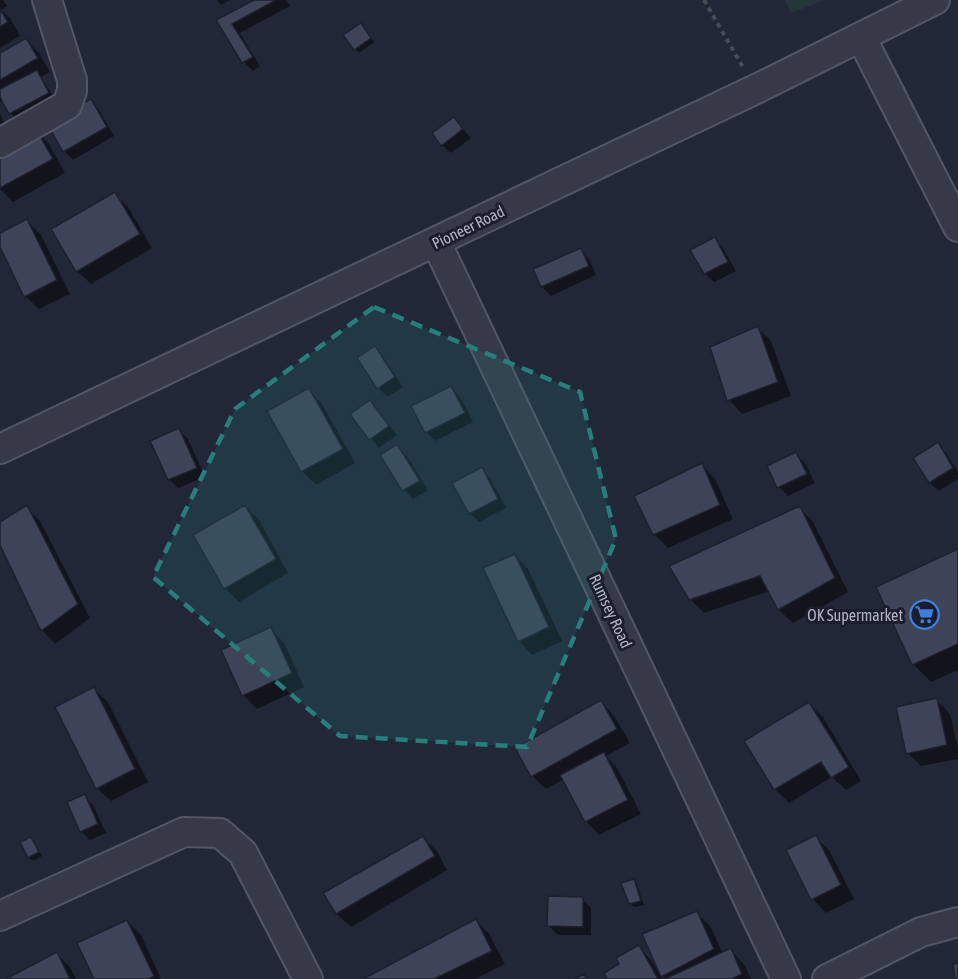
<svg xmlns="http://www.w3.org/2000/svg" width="958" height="979" font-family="'Asap Condensed',sans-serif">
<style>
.green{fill:#243439}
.shadow{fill:#0007}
.building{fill:#3e4457;stroke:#1c202e;stroke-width:1.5}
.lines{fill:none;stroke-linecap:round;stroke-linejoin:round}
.minor-casing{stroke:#535665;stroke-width:32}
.path{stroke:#414f55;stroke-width:4;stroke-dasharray:4.5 4.5;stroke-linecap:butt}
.minor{stroke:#353948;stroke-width:28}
.marked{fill:#277f7b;fill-opacity:0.2;stroke:#277f7b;stroke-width:4.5;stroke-dasharray:12 8;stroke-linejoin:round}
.labels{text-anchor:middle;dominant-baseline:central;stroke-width:6;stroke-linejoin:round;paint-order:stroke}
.street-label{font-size:16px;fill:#b0b3c4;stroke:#1a1e2c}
.poi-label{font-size:16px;fill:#b0b3c4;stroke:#1a1e2c;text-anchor:end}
</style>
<rect width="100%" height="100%" fill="#222737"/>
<!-- green -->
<polygon class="green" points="785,0 824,0 792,13"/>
<!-- shadow -->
<g class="shadow">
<polygon points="0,0 3,0 7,6 1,10 10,18 20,36 0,48"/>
<polygon points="217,0 230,0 221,5"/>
<polygon points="257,0 286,0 290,6 240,33 260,66 253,71 244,62 218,21"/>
<polygon points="361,25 374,42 359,53 355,49"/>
<polygon points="26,40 39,53 50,72 41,77 57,102 19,122 10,113 3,100 0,102 0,55"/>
<polygon points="91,101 99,110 114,136 73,160 64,151"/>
<polygon points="0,114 10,134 0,139"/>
<polygon points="454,119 471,138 451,153 442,145"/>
<polygon points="36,131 49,144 65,173 13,202 0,189 0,150"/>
<polygon points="114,194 128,207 152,248 91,284 77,271"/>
<polygon points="27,221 41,235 70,294 39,309 25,296 0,244 0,235"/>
<polygon points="714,239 723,248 736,271 714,282 705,274"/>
<polygon points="580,250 589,259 596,275 551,296 542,287 535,270"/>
<polygon points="758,328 771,341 791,396 742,414 729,400 712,348"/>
<polygon points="374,348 383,357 403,387 387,397 379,388 359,358"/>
<polygon points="451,388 460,397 473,422 435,441 426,432"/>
<polygon points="309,390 322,404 355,463 316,485 302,471"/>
<polygon points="370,402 397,435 379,448 353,415"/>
<polygon points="179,430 188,439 205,477 178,488 170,480 152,442"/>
<polygon points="937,444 946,453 958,472 958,479 939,491 930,483 915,458"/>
<polygon points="397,446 406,455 428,490 413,499 404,490 382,456"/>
<polygon points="796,454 805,463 815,483 788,496 779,487 769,467"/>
<polygon points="701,465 715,479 733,519 668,548 654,534"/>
<polygon points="481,469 490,478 506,508 479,522 470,513 454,483"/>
<polygon points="26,507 40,521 90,618 55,644 42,630 0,542 0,524"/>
<polygon points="245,507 259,520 288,573 239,602 225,588"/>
<polygon points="800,508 813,522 848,592 793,623 779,610 770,591 704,613 690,599"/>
<polygon points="958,551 958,670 931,682 913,664"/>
<polygon points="515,555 528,569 562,641 532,655 519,641"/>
<polygon points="270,629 284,643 304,687 257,709 243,695"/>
<polygon points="94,689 108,702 148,782 111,801 97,788"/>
<polygon points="937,700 950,714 958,748 958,759 921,766 908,753"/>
<polygon points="601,702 614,716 630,743 606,756 617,768 641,814 599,835 586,821 564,779 546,789 532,776"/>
<polygon points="809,704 823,717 861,781 846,790 832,777 789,803 775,789 746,742"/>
<polygon points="84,796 93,805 106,833 90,840 81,831"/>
<polygon points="815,837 829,850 854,899 826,913 813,899"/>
<polygon points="423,838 437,851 447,870 351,927 337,914 325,893"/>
<polygon points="30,839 42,856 33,861 29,857"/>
<polygon points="633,881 637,885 644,905 634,907 630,903"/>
<polygon points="582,899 591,908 591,935 558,935 549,926"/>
<polygon points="697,913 710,926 723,954 730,950 744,964 751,979 665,979 662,976 662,979 609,979 638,947 652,961 657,970 659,969"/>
<polygon points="127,921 141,935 161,979 96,979"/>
<polygon points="476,921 489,934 505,964 475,979 366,979"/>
<polygon points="57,954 70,967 76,979 9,979"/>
</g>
<!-- building -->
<g class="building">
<polygon points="254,0 276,0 232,24 253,57 242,63 216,20"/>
<polygon points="0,9 8,22 0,27"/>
<polygon points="361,23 371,38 354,50 343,35"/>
<polygon points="26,38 38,58 0,80 0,53"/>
<polygon points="37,70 49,93 9,114 0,97 0,89"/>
<polygon points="91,99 107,127 63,152 47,123"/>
<polygon points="454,117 463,129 441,146 432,133"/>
<polygon points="36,129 53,159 0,188 0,148"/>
<polygon points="115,192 140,234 76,272 51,229"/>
<polygon points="27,219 57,280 24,297 0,247 0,233"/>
<polygon points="715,237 728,262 704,274 690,250"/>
<polygon points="581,248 589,266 541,287 533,269"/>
<polygon points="758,326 778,382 727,401 710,347"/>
<polygon points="375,346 395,377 377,389 357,358"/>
<polygon points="451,386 465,413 425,433 411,406"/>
<polygon points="309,388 343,449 301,472 267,411"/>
<polygon points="370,400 389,426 369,440 350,414"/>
<polygon points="179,428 197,468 168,480 150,441"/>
<polygon points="938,442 953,468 929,483 913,458"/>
<polygon points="397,444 420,481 402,491 380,455"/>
<polygon points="796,452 807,474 777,488 767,466"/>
<polygon points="702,463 720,505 653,535 634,496"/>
<polygon points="482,467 498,499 469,514 452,483"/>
<polygon points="27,505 78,604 41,631 0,545 0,522"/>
<polygon points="245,505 276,559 224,589 193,535"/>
<polygon points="800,506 835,578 778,610 760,576 689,600 669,566"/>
<polygon points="958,549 958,644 912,665 876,587"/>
<polygon points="515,554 549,627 518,642 483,568"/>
<polygon points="271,627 292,673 242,696 221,650"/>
<polygon points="94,687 135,769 96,789 55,707"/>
<polygon points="937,698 947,745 906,754 896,707"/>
<polygon points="601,700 617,729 531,777 515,748"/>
<polygon points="809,702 849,767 831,778 821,762 774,790 744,741"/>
<polygon points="604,752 628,800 585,822 560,775"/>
<polygon points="85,794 98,824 80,832 67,802"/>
<polygon points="816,835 841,885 811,900 786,850"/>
<polygon points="423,836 435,856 336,914 323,893"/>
<polygon points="31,837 39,852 28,858 20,842"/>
<polygon points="634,879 641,901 629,904 621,883"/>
<polygon points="548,896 583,897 583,927 547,926"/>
<polygon points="697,911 714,949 661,977 642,934"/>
<polygon points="476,919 492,951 434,979 363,979"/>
<polygon points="127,920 154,976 149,979 94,979 77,943"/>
<polygon points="639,945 658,979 607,979 604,973 619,964 616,958"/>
<polygon points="731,948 742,974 732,979 665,979"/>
<polygon points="57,952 70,979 6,979"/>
<polygon points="958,963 958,979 955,979 953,964"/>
<polygon points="584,974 587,979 574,979"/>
</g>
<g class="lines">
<defs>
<g id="minor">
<polyline points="861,37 958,227"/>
<polyline points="0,143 67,105 72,91 72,80 47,0"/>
<polyline points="436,242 786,979"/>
<polyline points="0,449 756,89 935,0"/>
<polyline points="0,916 184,832 220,833 243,853 308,979"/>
<polyline points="827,979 921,932 958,922"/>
</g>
</defs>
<!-- minor casing -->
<use href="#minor" class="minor-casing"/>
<!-- path -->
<polyline class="path" points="704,0 744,69"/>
<!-- minor -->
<use href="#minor" class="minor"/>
</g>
<!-- marked area -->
<path class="marked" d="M374,307L580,392L616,539L527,747L340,736L153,577L235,409Z"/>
<!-- icons -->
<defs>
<symbol id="supermarket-ring" viewBox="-11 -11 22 22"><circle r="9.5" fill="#1a1e2c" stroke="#3f7fe0" stroke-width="1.5"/><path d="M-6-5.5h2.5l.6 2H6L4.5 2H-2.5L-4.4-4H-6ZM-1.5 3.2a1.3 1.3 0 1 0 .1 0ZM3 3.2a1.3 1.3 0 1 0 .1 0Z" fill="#3f7fe0"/></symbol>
</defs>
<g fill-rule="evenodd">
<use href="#supermarket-ring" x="908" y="598" width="33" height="33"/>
</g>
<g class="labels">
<!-- street labels -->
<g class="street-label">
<text transform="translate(468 227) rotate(-26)">Pioneer Road</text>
<text transform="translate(611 611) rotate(65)">Rumsey Road</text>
</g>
<!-- poi labels -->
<g class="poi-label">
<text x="903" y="615">OK Supermarket</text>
</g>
</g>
</svg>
